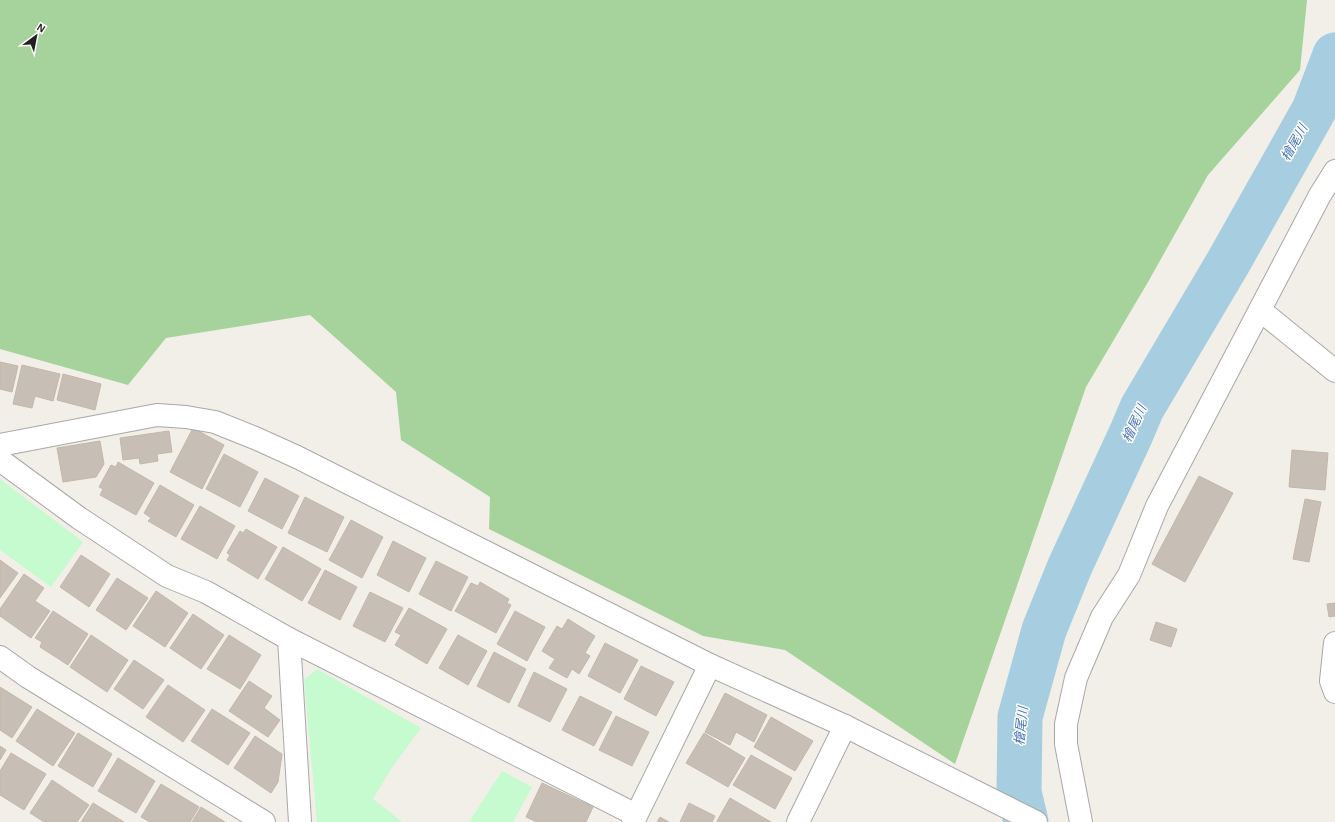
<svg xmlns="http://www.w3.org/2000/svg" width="1335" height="822" font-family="'Alegreya Sans','Noto Sans JP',sans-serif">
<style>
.forest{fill:#a6d29b}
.park{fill:#c5fbce}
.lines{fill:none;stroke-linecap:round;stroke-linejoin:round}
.river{stroke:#a7cee0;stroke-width:45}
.building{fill:#c7bfb6;stroke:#c4b7a9}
.minor-casing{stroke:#a8a8a8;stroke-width:24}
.minor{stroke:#fff;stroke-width:22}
.labels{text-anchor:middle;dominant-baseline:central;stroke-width:3;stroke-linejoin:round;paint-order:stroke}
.water-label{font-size:13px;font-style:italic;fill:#4975b5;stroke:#fff}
</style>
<rect width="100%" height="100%" fill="#f2efe8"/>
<!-- forest -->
<polygon class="forest" points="0,0 1307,0 1300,70 1208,175 1148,282 1086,387 955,764 785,650 703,636 489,529 490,497 401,440 396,392 310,315 166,338 128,385 0,349"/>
<!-- park -->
<g class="park">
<polygon points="0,479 83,542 51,587 0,550"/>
<polygon points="317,669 421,728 391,769 373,799 402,822 317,822 304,680"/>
<polygon points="502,771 532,787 513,822 469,822"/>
</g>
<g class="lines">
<!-- river -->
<polyline class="river" points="1026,822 1019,792 1020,717 1044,630 1070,566 1131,434 1142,408 1229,261 1314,110 1335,55"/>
</g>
<!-- building -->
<g class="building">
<polygon points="0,362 18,366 12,392 0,389"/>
<polygon points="22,365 60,374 53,401 35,396 32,408 13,404"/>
<polygon points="63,374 101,384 95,410 57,400"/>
<polygon points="193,428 224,445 202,489 170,472"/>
<polygon points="169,431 172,452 157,454 158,461 140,464 139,458 123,460 120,438"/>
<polygon points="100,441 104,464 96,477 63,482 57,448"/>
<polygon points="1292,450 1328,453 1325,490 1289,487"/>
<polygon points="224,454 258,472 240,507 206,489"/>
<polygon points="118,462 154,483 136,515 100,495 103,489 99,487 111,465 116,467"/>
<polygon points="1199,476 1233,493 1185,582 1152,564"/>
<polygon points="265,478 299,496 282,529 248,511"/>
<polygon points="160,485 194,505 176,537 148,521 151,518 144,513"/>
<polygon points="305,497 344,517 327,552 288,533"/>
<polygon points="1305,499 1321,502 1309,562 1293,559"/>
<polygon points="200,506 235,526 217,559 181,539"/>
<polygon points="351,520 383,537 362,578 329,560"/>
<polygon points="246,529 277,547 258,579 227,560 230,555 227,553 240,531 243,533"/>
<polygon points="393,541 426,558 409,592 377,575"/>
<polygon points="283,547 321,569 302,601 265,579"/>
<polygon points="81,555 110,574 89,607 60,587"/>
<polygon points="0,560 18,573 0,598"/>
<polygon points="436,561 468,577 451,611 419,594"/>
<polygon points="325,570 357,587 340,620 308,603"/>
<polygon points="24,574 44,588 35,601 50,611 31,638 0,616 0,609"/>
<polygon points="117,578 148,598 126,630 96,610"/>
<polygon points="480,582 509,599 507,603 511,605 496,633 455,611 471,583 478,586"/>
<polygon points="156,591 188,613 165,647 133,626"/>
<polygon points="370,592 403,608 385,642 353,626"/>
<polygon points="1335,603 1335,616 1329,617 1327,604"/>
<polygon points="409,608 447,629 427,664 395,645 401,635 395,632"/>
<polygon points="53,611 88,634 68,665 40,647 42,642 35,638"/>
<polygon points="515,611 545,627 527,661 497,644"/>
<polygon points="193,614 224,635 201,669 170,648"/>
<polygon points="568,619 595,636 585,653 590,656 579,674 572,669 567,678 549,668 555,659 542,651 557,626 562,629"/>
<polygon points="1156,622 1177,629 1171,647 1150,640"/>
<polygon points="91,635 128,660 107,692 70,667"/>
<polygon points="229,635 261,655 240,689 207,669"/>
<polygon points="458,635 487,651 468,685 439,668"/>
<polygon points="605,643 638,660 620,693 588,676"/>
<polygon points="494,652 526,669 509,703 477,686"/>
<polygon points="134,660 164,680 143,709 114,689"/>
<polygon points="641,666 674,682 656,716 624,699"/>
<polygon points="534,672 567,689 550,722 518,706"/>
<polygon points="249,681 272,696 264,708 280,720 268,737 229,711"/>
<polygon points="168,685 205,710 183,742 146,717"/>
<polygon points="0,687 32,707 12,738 0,730"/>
<polygon points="725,693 767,715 754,742 736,732 730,745 705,732"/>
<polygon points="580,696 612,712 594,746 562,730"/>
<polygon points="37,709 75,733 53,766 16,741"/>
<polygon points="212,709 250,733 228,765 191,741"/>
<polygon points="616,716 649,732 632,766 599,750"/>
<polygon points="771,717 813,741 795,771 754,747"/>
<polygon points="78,733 112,754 93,787 58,766"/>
<polygon points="704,733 745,758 728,787 686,763"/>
<polygon points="255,736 282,754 278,782 271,793 234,768"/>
<polygon points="0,746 6,750 0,760"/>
<polygon points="11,753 46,774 24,810 0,795 0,771"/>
<polygon points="751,755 792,778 775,809 733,785"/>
<polygon points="118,758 155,781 136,813 98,791"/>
<polygon points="52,780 89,805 77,822 44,822 30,813"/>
<polygon points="542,783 593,807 586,822 537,822 526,817"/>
<polygon points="161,784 199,807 190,822 150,822 141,817"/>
<polygon points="730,798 771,822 718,822 717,821"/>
<polygon points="93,803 124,822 81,822"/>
<polygon points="689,803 715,816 712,822 680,822"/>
<polygon points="201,807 225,822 192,822"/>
<polygon points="660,817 669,822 657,822"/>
</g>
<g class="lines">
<defs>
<g id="minor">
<polyline points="1260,310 1335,371"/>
<polyline points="0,445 157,415 186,417 215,422 255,438 297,457 710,665 845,726 1036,822"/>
<polyline points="0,460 79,518 167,576 206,592 289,639 636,815"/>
<polyline points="289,639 300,822"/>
<polyline points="1335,643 1331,681 1335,692"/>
<polyline points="0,657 28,677 264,822"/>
<polyline points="633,822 710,665"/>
<polyline points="798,822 845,726"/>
<polyline points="1081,822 1066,744 1066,724 1076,678 1102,617 1129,575 1157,506 1320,195 1335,171"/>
</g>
</defs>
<!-- minor casing -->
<use href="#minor" class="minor-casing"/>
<!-- minor -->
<use href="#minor" class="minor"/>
</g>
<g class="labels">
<!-- water labels -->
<g class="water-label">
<text transform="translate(1295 143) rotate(-60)">檜尾川</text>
<text transform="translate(1135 424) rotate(-65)">檜尾川</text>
<text transform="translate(1022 726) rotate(-84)">檜尾川</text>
</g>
</g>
<!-- north arrow -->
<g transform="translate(36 36) rotate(32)" stroke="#ffffff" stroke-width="3" paint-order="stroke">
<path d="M0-3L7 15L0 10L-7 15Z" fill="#212121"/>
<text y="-6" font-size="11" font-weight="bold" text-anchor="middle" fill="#212121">N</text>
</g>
</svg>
